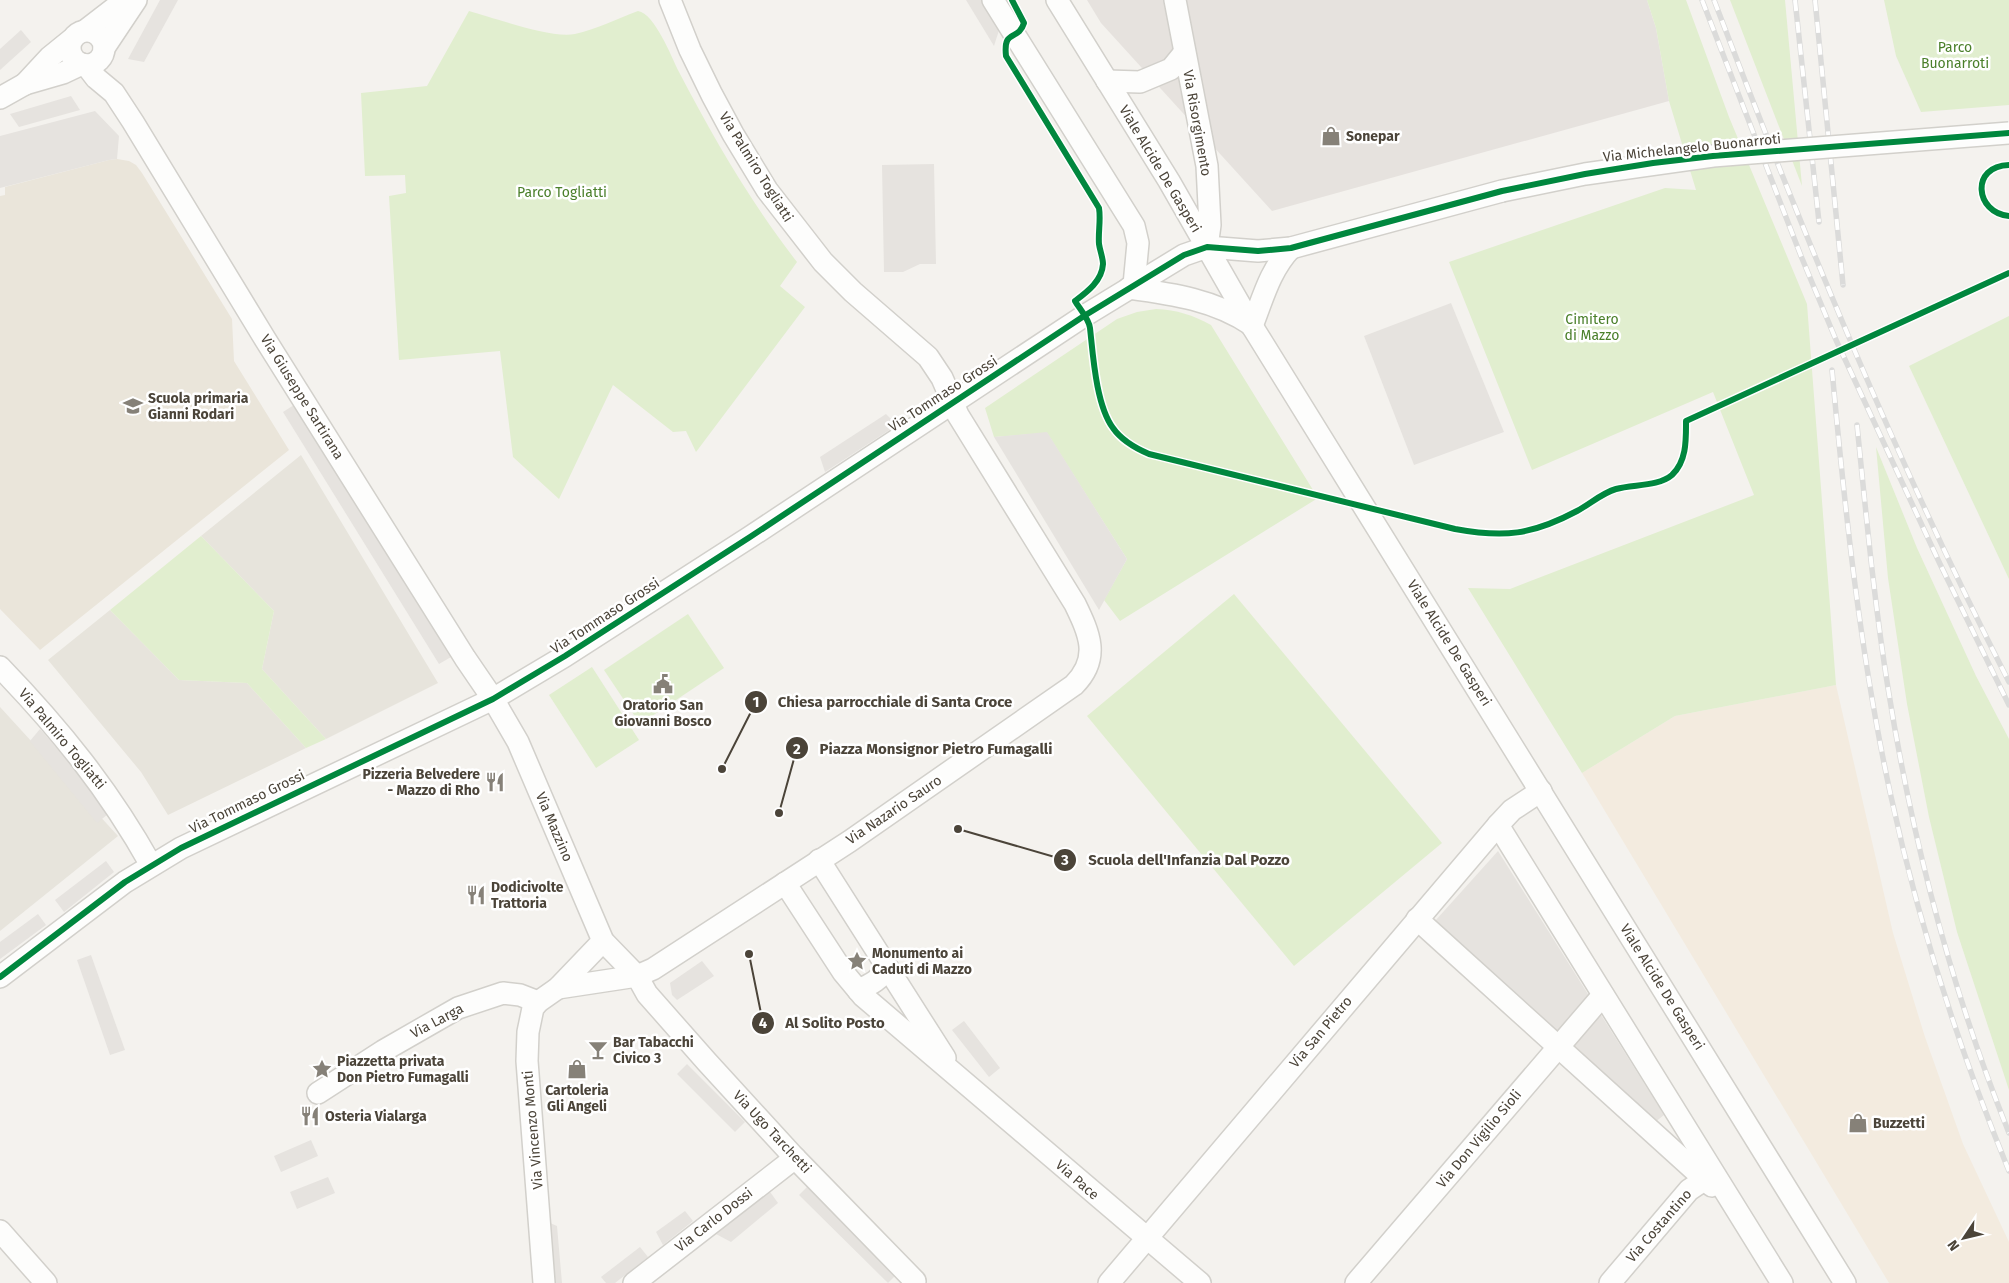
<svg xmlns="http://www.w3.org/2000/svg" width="2009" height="1283" font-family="'Fira Sans',sans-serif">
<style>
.residential{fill:#e7e4dc}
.commercial{fill:#f3ebdf}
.industrial{fill:#e6e2de}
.education{fill:#eae5da}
.green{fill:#e1eecf}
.parking{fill:#e6e3df}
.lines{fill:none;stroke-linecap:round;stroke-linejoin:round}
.minor-casing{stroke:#d2d0cb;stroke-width:24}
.minor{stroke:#fdfdfc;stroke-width:21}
.rail-casing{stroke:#dbdbda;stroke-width:5.5}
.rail{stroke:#fff;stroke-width:4;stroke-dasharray:11;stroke-linecap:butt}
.minor-bridge-casing{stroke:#d2d0cb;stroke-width:24;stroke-linecap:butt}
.minor-bridge{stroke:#fdfdfc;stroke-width:21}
.cycleway-casing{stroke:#fff;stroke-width:9}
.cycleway{stroke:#00873e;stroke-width:6}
.labels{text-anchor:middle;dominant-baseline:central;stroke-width:5;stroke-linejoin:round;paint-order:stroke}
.park-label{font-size:14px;fill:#4a7f2a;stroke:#fff}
.street-label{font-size:14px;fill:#4b4439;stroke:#fff}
.poi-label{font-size:14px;font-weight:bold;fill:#4b4439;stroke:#fff;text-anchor:start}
.leader{fill:none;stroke:#4b4439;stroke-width:2}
.callout-dot{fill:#4b4439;stroke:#fff;stroke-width:2}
.mark-label{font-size:15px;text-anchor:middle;font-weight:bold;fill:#fff}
.callout-label{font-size:15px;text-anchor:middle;font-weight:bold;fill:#4b4439;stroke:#fff;stroke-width:5;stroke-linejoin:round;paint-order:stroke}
</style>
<rect width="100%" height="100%" fill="#f4f2ee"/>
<!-- residential -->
<g class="residential">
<polygon points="301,455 438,683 326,739 262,669 274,611 201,536"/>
<polygon points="110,610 179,680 247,683 306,748 168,815 141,772 48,660"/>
<polygon points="0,707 118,836 0,931"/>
</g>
<!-- commercial -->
<polygon class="commercial" points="1836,685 1893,933 1925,1037 1963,1144 2009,1242 2009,1283 1889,1283 1582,773 1675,716"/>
<!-- industrial -->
<polygon class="industrial" points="1087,0 1647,0 1656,28 1669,101 1272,211 1101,23"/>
<!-- education -->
<polygon class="education" points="117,159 129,161 136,165 142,173 232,319 234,361 289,450 40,650 0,609 0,196 5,195 5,187 109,160"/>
<!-- green -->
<g class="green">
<polygon points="1647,0 1686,0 1729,117 1807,304 1836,685 1675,716 1582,773 1468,588 1510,589 1754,495 1713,392 1532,470 1449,262 1665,188 1696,190 1669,101 1656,28"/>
<polygon points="1730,0 1785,0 1802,186"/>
<polygon points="1884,0 2009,0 2009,105 1921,112 1896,56"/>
<path d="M469,11C495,18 551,39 575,34C596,29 617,19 638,11C655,14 671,56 679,72C714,139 751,203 797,262L780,286L805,307L696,452L686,431L673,432L613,385L559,499L513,457L500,351L399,360L389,196L406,193L405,175L365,176L361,93L427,86Z"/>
<path d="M1156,309C1177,310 1193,315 1211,325L1318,498L1120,621L1104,600L1127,559L1047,433L994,437L985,408L1117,319L1137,312Z"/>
<polygon points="2009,316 2009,579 1909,366"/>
<polygon points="1876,447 1917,548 1976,676 2009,739 2009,1090 1957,932 1929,817 1907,704 1888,578"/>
<polygon points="201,536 274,611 262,669 326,739 306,748 247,683 179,680 110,610"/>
<polygon points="1234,594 1442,843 1294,966 1087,716"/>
<polygon points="688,614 724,668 640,724 604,670"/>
<polygon points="592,667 639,740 596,768 549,695"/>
</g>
<!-- parking -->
<g class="parking">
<polygon points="160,0 178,0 144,62 128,59"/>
<polygon points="966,0 983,0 1000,27 994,46"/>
<polygon points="21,30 31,42 0,70 0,49"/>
<polygon points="71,96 80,110 19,127 10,114"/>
<polygon points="95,111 119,136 117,159 109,160 0,188 0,136"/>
<polygon points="934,164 936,264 920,264 903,272 884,272 882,165"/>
<polygon points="1451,303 1504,432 1414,465 1364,336"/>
<polygon points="294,405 451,657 439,664 283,412"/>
<polygon points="886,414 897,425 825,472 820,457"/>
<polygon points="1047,432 1127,559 1099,610 994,437"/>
<polygon points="40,729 87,782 108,814 97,823 30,741"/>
<polygon points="1498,851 1664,1115 1654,1123 1435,921"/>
<polygon points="106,861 114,872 64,912 55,900"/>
<polygon points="38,914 46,925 0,959 0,942"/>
<polygon points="91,955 125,1050 110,1055 77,960"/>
<polygon points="702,961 714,976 677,1000 672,995 670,983"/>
<polygon points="964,1021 1000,1068 989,1077 952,1030"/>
<polygon points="687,1064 745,1122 735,1132 677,1074"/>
<polygon points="311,1140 318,1156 281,1172 274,1156"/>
<polygon points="328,1177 335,1193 297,1209 290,1192"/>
<polygon points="808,1186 898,1273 888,1283 799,1195"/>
<polygon points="768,1189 778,1203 731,1242 714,1233"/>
<polygon points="685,1211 693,1221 663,1245 656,1232"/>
<polygon points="550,1223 557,1226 562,1283 555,1283"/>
<polygon points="640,1247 648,1257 615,1283 606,1283 601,1277"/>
</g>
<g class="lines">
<defs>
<g id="minor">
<polyline points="993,0 1134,226 1138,243 1134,285"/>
<polyline points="1057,0 1169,181 1252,326 1845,1283"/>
<polyline points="1175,0 1207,166 1210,225 1207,247"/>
<polyline points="86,30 125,0"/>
<circle cx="87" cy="48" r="17"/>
<polyline points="104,48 136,0"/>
<polyline points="86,65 96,78 114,93 133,122 265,339 465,658 493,699 518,742 603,941 637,976 647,994 707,1062 795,1158 915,1281"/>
<polyline points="1107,81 1140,82 1171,69 1184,53"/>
<polyline points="25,84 50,57 71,40"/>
<polyline points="0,98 25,84 63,73 82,64"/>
<path d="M1129,288C1173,294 1215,300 1252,325"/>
<path d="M1252,326C1263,298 1270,270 1291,248"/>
<path d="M0,667C60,729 109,790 151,865"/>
<polyline points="1498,825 1782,1283"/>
<polyline points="819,860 945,1058"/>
<polyline points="785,883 843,972 863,996 1200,1283"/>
<polyline points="1417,919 1712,1186"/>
<polyline points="0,977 125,882 181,848 493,699 565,656 750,537 1084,316 1184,255 1207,247 1258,251 1291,248 1502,191"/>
<path d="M558,988L637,976L653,969L850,841L1074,685C1101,658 1089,633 1075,604L958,415L942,378L928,357L853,292L823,262L767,190L733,134L712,95L690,50L670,0"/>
<path d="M858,990C872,984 880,980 887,967"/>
<polyline points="318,1093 383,1051 458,1008 503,993 520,995 538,1002"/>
<polyline points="0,1231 46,1283"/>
<polyline points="544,1283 527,1061 528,1032 533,1008 538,1002 558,988 603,941"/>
<polyline points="634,1283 795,1158"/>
<polyline points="1109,1283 1498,825 1512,810 1541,791"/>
<polyline points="1356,1283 1603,995"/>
<polyline points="1610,1283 1689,1190 1713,1174"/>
</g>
</defs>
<!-- minor casing -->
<use href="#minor" class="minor-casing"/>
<!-- minor -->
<use href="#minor" class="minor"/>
<defs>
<g id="rail">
<polyline points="1702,0 1801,256 1836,340 1940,564 2009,705"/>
<path d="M1714,0C1802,231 1896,461 2009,682"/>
<polyline points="1795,0 1819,222"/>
<polyline points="1815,0 1843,285"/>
<path d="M1832,370C1845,511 1860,653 1890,792C1918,922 1959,1049 2009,1171"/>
<path d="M1857,425C1866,513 1874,601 1888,688C1912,839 1952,991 2009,1133"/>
</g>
</defs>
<!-- rail casing -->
<use href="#rail" class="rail-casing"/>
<!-- rail -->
<use href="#rail" class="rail"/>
<defs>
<polyline id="minor-bridge" points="1502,191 1585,174 1713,156 2009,133"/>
</defs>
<!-- minor-bridge casing -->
<use href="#minor-bridge" class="minor-bridge-casing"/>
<!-- minor-bridge -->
<use href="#minor-bridge" class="minor-bridge"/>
<defs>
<g id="cycleway">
<path d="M1012,0L1024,23C1018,42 1003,28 1006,56L1099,208C1101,220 1098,232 1099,244C1100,251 1103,258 1103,264C1102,281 1087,292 1075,301C1079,308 1089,319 1090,328C1093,355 1096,405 1113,428C1122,441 1135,448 1149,454L1455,529C1504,538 1532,535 1577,511C1590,504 1602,493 1616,489C1633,484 1658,487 1672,475C1687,461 1686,439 1686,421L2009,273"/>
<path d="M2009,165C1970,166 1975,213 2009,216"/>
<polyline points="0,977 125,882 181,848 493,699 565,656 750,537 1084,316 1184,255 1207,247 1258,251 1291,248 1502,191 1585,174 1653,163 1713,156 2009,133"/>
</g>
</defs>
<!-- cycleway casing -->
<use href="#cycleway" class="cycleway-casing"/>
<!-- cycleway -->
<use href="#cycleway" class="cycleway"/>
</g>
<!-- icons -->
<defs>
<symbol id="shop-bare" viewBox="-9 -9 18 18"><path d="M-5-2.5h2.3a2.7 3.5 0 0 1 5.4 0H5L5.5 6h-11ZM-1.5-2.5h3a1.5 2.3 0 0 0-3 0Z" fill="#868178" stroke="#fff" stroke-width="2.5" paint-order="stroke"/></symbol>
<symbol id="school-bare" viewBox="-9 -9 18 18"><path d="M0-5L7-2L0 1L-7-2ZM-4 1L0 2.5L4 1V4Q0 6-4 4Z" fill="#868178" stroke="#fff" stroke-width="2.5" paint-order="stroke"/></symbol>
<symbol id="civic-bare" viewBox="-9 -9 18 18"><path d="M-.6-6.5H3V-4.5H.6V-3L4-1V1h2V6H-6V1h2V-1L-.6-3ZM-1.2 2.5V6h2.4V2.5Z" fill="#868178" stroke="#fff" stroke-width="2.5" paint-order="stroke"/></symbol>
<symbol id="restaurant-bare" viewBox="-9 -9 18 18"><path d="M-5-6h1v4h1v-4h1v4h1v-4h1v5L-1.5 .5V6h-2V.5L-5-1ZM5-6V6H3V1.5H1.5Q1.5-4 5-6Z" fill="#868178" stroke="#fff" stroke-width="2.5" paint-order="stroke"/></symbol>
<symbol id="sight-bare" viewBox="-9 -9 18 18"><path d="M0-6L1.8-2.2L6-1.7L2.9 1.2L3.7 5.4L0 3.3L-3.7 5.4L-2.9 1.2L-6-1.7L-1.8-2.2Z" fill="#868178" stroke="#fff" stroke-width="2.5" paint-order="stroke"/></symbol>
<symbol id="bar-bare" viewBox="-9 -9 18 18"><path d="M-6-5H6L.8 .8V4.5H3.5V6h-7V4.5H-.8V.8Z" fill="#868178" stroke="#fff" stroke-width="2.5" paint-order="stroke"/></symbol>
</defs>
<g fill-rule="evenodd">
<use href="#shop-bare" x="1317" y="122" width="28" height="28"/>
<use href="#school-bare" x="119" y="392" width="28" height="28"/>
<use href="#civic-bare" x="649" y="670" width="28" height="28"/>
<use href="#restaurant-bare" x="481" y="768" width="28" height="28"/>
<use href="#restaurant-bare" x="462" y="881" width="28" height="28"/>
<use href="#sight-bare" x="843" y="947" width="28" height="28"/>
<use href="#bar-bare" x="584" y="1036" width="28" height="28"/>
<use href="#sight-bare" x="308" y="1055" width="28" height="28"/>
<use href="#shop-bare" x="563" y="1055" width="28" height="28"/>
<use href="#restaurant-bare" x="296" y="1102" width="28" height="28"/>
<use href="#shop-bare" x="1844" y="1109" width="28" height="28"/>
</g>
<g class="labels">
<!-- park labels -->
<g class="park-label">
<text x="1955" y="47">Parco<tspan x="1955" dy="16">Buonarroti</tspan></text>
<text x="562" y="192">Parco Togliatti</text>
<text x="1592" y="319">Cimitero<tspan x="1592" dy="16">di Mazzo</tspan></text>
</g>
<!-- street labels -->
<g class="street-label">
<text transform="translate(1197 123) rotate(80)">Via Risorgimento</text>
<text transform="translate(1692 148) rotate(-6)">Via Michelangelo Buonarroti</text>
<text transform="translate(756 167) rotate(58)">Via Palmiro Togliatti</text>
<text transform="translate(1160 169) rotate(59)">Viale Alcide De Gasperi</text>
<text transform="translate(943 394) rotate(-33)">Via Tommaso Grossi</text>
<text transform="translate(302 397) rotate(58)">Via Giuseppe Sartirana</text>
<text transform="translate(605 616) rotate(-33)">Via Tommaso Grossi</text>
<text transform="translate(1449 643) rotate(58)">Viale Alcide De Gasperi</text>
<text transform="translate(62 739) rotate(50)">Via Palmiro Togliatti</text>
<text transform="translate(247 802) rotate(-26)">Via Tommaso Grossi</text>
<text transform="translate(894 810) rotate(-34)">Via Nazario Sauro</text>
<text transform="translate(554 827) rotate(67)">Via Mazzino</text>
<text transform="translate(1662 987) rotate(58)">Viale Alcide De Gasperi</text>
<text transform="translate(437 1021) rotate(-28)">Via Larga</text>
<text transform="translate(1321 1032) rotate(-50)">Via San Pietro</text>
<text transform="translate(533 1130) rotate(-95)">Via Vincenzo Monti</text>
<text transform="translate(772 1132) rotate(47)">Via Ugo Tarchetti</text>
<text transform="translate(1479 1139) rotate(-50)">Via Don Vigilio Sioli</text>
<text transform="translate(1077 1180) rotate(41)">Via Pace</text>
<text transform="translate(714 1220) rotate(-38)">Via Carlo Dossi</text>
<text transform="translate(1659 1226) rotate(-49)">Via Costantino</text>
</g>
<!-- poi labels -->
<g class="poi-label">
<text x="1346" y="136">Sonepar</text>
<text x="148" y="398">Scuola primaria<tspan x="148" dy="16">Gianni Rodari</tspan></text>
<text x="663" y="705" text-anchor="middle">Oratorio San<tspan x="663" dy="16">Giovanni Bosco</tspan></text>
<text x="480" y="774" text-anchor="end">Pizzeria Belvedere<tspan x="480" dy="16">- Mazzo di Rho</tspan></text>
<text x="491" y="887">Dodicivolte<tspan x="491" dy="16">Trattoria</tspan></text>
<text x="872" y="953">Monumento ai<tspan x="872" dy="16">Caduti di Mazzo</tspan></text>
<text x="613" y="1042">Bar Tabacchi<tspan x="613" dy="16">Civico 3</tspan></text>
<text x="337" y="1061">Piazzetta privata<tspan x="337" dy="16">Don Pietro Fumagalli</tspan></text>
<text x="577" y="1090" text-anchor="middle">Cartoleria<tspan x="577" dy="16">Gli Angeli</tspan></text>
<text x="325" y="1116">Osteria Vialarga</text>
<text x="1873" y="1123">Buzzetti</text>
</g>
</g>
<!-- callouts -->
<path class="leader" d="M722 769L756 702M779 813L797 748M958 829L1065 860M749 954L763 1023"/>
<g class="callout-dot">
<circle cx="722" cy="769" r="5"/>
<circle cx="779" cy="813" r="5"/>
<circle cx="958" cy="829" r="5"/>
<circle cx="749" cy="954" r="5"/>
<circle cx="756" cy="702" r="12"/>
<circle cx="797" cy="748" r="12"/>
<circle cx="1065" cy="860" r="12"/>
<circle cx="763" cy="1023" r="12"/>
</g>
<g class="mark-label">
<text x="756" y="707">1</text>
<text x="797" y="754">2</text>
<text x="1065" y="865">3</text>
<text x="763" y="1028">4</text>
</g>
<g class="callout-label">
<text x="895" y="707">Chiesa parrocchiale di Santa Croce</text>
<text x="936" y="754">Piazza Monsignor Pietro Fumagalli</text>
<text x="1189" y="865">Scuola dell'Infanzia Dal Pozzo</text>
<text x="835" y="1028">Al Solito Posto</text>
</g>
<!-- north arrow -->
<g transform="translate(1964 1238) rotate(235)" stroke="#ffffff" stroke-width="4" paint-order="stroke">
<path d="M0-4L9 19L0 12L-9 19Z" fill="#4b4439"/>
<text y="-8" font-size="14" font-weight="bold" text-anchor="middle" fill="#4b4439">N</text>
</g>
</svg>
